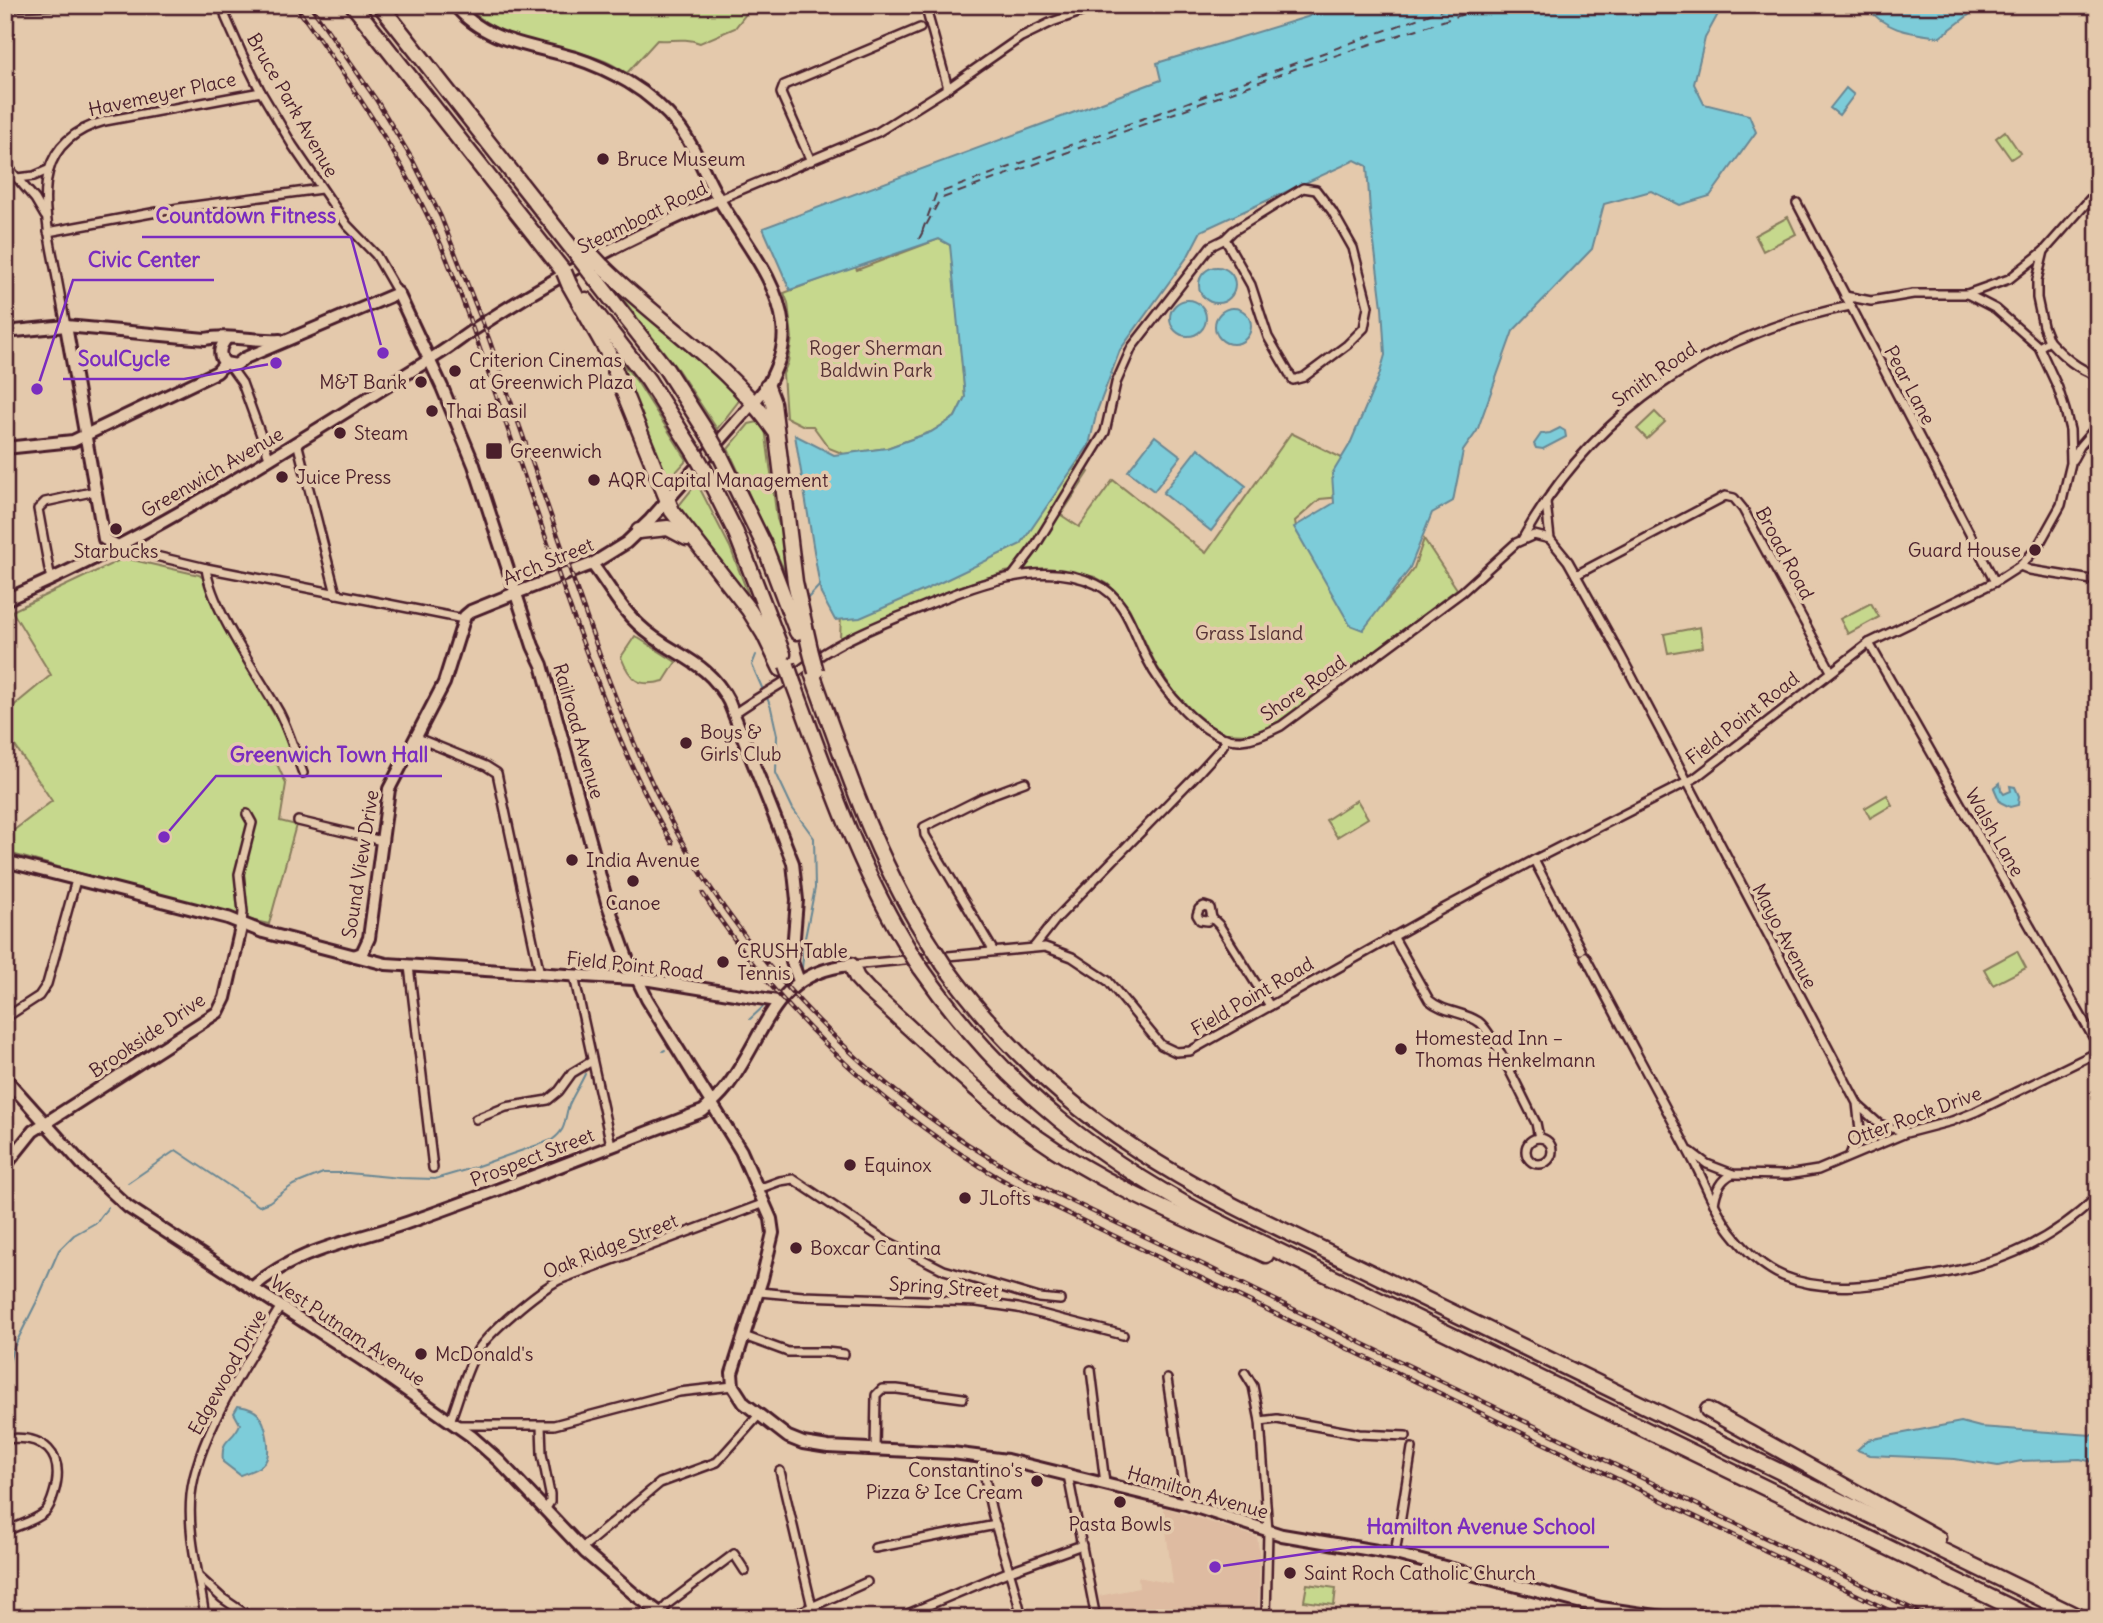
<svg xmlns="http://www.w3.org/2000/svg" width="2103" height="1623" font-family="Delius,sans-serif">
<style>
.built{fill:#debba1}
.green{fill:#c6d88d;stroke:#887c5c;stroke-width:2}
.water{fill:#7dccd9;stroke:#698793;stroke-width:2}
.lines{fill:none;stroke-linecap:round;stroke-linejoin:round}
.stream{stroke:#698793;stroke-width:2}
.ferry{stroke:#523945;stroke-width:2;stroke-dasharray:9 7;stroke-linecap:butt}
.street-casing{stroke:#4a1f2b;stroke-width:12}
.secondary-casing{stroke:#4a1f2b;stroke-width:16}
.primary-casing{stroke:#4a1f2b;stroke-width:16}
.highway-casing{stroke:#4a1f2b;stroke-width:19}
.street{stroke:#e4c9ac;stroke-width:7}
.secondary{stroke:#e4c9ac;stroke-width:10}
.primary{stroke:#e4c9ac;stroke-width:10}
.highway{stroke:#e4c9ac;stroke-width:14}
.rail-casing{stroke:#4a1f2b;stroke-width:4.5}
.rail{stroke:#e4c9ac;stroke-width:2;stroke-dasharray:5;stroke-linecap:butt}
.highway-bridge-casing{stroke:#4a1f2b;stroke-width:19;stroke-linecap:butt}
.highway-bridge{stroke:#e4c9ac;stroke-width:14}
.poi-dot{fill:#4a1f2b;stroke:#e4c9ac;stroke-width:2.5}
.labels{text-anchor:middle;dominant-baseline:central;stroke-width:7;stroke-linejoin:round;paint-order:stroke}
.street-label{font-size:19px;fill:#4a1f2b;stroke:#e4c9ac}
.poi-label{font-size:19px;fill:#4a1f2b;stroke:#e4c9ac;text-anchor:start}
.park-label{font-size:19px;fill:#563235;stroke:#e4c9ac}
.leader{fill:none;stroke:#7b2cbf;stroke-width:2.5}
.callout-dot{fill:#7b2cbf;stroke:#e4c9ac;stroke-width:2.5}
.callout-label{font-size:21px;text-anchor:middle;font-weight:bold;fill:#7b2cbf;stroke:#e4c9ac;stroke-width:7;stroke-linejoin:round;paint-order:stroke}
</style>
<rect width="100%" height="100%" fill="#e4c9ac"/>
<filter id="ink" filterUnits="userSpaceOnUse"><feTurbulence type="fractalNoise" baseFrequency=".0143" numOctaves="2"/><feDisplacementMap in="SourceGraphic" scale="14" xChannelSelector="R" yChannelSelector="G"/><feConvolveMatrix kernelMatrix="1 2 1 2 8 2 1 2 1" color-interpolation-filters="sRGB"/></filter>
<g filter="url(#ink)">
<!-- built -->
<polygon class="built" points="1163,1507 1257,1537 1260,1556 1258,1618 1104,1618 1099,1596 1139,1588 1138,1577 1173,1584"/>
<!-- green -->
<g class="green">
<path d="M466,5H788L746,14L735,28L700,43C684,37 673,41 657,40L627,73C619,69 611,63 602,60C558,42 499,44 466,5Z"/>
<polygon points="2005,131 2020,153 2011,159 1996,138"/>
<polygon points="1788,217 1796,234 1763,251 1755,235"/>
<polygon points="939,239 950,245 952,254 965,397 955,417 931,432 887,448 844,454 829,448 813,426 804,426 786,417 783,374 788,362 792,338 788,303 784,293 855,266 857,270"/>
<polygon points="614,284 737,394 738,402 717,429 678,370 612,285"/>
<polygon points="617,357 636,380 687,460 666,483"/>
<polygon points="1655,412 1665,422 1647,439 1637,429"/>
<polygon points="758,422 765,428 777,519 784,538 789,571 785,572 728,449 749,424"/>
<polygon points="1291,433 1348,461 1341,497 1320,499 1295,521 1297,532 1366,622 1398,589 1414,568 1424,539 1457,589 1296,710 1275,724 1250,734 1225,733 1212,727 1192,711 1176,694 1156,665 1129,608 1118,594 1108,584 1095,577 1074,572 1017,570 1005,572 958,587 840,638 841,615 1076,458 1089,472 1061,515 1079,527 1113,480 1206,553"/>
<polygon points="697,483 730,547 755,612 676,509"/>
<polygon points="124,558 199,575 203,578 240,656 279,723 292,755 277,764 286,784 280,821 296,825 269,924 237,917 5,852 5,837 52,801 5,731 5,713 51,675 12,611"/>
<polygon points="1871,603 1879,617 1848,634 1840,619"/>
<polygon points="1700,627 1703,647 1668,653 1664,634"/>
<path d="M635,636L676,662L664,681C638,688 630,680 621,657Z"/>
<polygon points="1887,795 1892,805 1870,818 1865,808"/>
<polygon points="1357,800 1368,818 1337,837 1326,820"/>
<polygon points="2017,951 2026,968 1993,985 1984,969"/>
<polygon points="1307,1584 1336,1588 1334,1605 1304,1601"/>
</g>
<!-- water -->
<g class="water">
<polygon points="1334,5 1723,5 1705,38 1694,84 1704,104 1749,115 1756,132 1710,196 1680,205 1651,191 1604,204 1592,249 1513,331 1477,431 1463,451 1453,501 1432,513 1409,570 1363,630 1350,625 1294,527 1334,503 1332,474 1350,444 1379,376 1385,355 1382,307 1370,211 1367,166 1355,160 1201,231 1188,256 1120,350 1097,411 1089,445 1021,544 927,589 860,618 835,620 821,594 795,435 834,455 887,448 931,432 955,417 965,397 950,245 939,239 790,290 763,228 1161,80 1157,63 1307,17"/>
<path d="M1982,5L1940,37C1911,33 1885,31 1866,6Z"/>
<polygon points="1846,88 1854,95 1839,115 1830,108"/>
<circle cx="1217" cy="285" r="18"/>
<circle cx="1188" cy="318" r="18"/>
<circle cx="1233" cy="326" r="18"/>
<polygon points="1560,428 1565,431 1566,437 1543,449 1536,448 1534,444 1541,434 1550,433"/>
<polygon points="1155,436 1181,456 1154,491 1128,471"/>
<polygon points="1198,448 1246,486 1211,531 1163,493"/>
<polygon points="2000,783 2001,790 2004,794 2011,791 2010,786 2015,787 2019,796 2018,805 2010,807 2000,802 1994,788"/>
<path d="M238,1406C244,1407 253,1408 258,1414C266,1422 272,1452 265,1462C260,1469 248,1472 240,1475L223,1462C220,1437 233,1442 240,1424L234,1413Z"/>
<polygon points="1961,1422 1980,1427 2092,1435 2098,1438 2098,1463 2080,1459 2021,1461 1998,1466 1955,1459 1870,1455 1857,1450 1868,1440"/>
</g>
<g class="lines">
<!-- stream -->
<g class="stream">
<polyline points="806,600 820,585"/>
<polyline points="756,655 752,665 763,690"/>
<polyline points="766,695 771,708 777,735 776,773 793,809 814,838 815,888 805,938 802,968"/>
<polyline points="750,1019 763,1007"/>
<polyline points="663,1051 665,1050"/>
<path d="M128,1183L176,1150L259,1206L269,1202L293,1185L323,1173H348L400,1178L435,1179L469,1169L552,1140C568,1128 563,1122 569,1105C573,1095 580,1085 585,1074"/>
<polyline points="5,1380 12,1351 36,1303 59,1250 74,1235 97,1222 108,1207"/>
</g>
<!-- ferry -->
<g class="ferry">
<polyline points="922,232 936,194 1455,5"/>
<polyline points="919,239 940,199 1300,67 1492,5"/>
</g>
<defs>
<g id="street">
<polyline points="223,5 226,18 242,54 261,92 293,146 347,225 376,255 398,293"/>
<polyline points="925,5 948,88"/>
<polyline points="5,7 61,5"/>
<polyline points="811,161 783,98 781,93 784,85 920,28"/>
<polyline points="5,164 35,199 45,216"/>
<polyline points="17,178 34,176 48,170"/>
<polyline points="719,199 878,132 948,88 1021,37 1052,22 1101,5"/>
<polyline points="1797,203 1995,582"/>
<polyline points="48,232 179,208 321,189"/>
<polyline points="1967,294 2009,279 2044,251"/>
<path d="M66,326C61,301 57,277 52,252C41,194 36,140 105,121L261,92"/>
<polyline points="2049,341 2043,326 2037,298 2037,280 2044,251 2098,190"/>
<path d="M2039,347L2049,341C2064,357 2077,369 2098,376"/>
<polyline points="229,365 242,383 270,460"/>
<polyline points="297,442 336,594"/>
<polyline points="2073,459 2080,446 2098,425"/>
<polyline points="1546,502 1550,539"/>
<path d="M1523,538C1594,412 1709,334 1850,306"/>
<polyline points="118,547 206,568 464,619"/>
<polyline points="2020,566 2030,570 2098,581"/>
<path d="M206,568C211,609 258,674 279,712C289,731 295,753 303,773"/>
<polyline points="1576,575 1718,500 1725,496 1734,498 1743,509 1831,671"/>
<polyline points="1012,577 1034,548 1105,432 1116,383 1132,347 1211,246 1225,239 1233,231 1303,188 1316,190 1332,211 1353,248 1368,306 1364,328 1347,345 1304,377 1293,380 1268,337 1251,285 1225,239"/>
<polyline points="51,580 38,509 45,502 96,491"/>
<polyline points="1869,643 2093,1037"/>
<path d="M735,713C749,703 764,694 779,685C797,673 813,659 831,649C856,634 882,624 908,613C963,590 1037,556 1096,584C1125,597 1133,631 1146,657C1161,688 1203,742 1241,740C1256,739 1268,732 1281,726L1462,592L1516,543L1534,535L1550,539L1568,561L1621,656L1857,1103L1860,1130L1850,1155"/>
<polyline points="415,737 486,766 497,773 540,974"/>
<polyline points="298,821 382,841"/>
<polyline points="1534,860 1581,950"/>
<polyline points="1212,918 1207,921 1200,920 1197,915 1199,909 1204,906 1210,908 1212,918 1219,925 1270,1006"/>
<polyline points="242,923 243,912 239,874 252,823 247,814"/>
<path d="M1393,936L1429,1000C1444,1013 1463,1011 1479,1022C1494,1033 1525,1103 1536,1123L1539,1138"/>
<polyline points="1034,947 1056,919 1201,770 1222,747 1226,738"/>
<polyline points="993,950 925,835 924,827 982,798 1025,782"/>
<path d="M1585,956C1621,1026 1660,1096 1696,1166C1707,1188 1716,1212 1731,1232C1745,1250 1762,1267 1783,1276C1826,1294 1875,1285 1919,1278C1992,1266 2044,1248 2098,1196"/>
<polyline points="851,965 1045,947 1072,957 1108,981 1161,1045 1176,1052 1190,1051 1439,911 1534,860 1695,778 1869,643 1995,582 2020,566 2037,548 2061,505 2071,463 2070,430 2065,410 2058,388 2039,347 1996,309 1967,294 1913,294 1871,301 1845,296"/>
<polyline points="409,966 433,1168"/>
<polyline points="574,976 611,1145"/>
<polyline points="5,1018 39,996 47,984 76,880"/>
<polyline points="1859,1106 1879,1124 1905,1132"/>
<polyline points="476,1119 506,1107 548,1100 559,1091 572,1073 592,1061"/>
<circle cx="1539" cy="1151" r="13"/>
<polyline points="1691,1152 1707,1164 1733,1174 1787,1175 1818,1170 1906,1133 1952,1121 1975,1112 2098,1052"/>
<polyline points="758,1189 780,1181 793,1179 883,1239 944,1270 1039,1298 1060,1300"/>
<path d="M1714,1204C1716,1190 1720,1180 1732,1174"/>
<polyline points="759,1292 803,1296 977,1302 1018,1308 1123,1335"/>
<polyline points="744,1336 788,1352 826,1352 844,1354"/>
<polyline points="1091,1370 1105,1483"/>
<polyline points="1245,1373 1253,1386 1260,1421 1268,1531 1266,1618"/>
<polyline points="1167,1379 1186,1504"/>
<path d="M450,1421C459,1399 464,1374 476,1353C487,1333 538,1291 559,1280L765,1203"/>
<polyline points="1260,1421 1277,1419 1359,1434 1406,1436"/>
<polyline points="457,1425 554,1425 679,1392 733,1386"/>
<polyline points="541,1426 542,1454 550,1494 550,1502 545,1510"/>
<path d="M5,1439C43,1434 66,1453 54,1493C52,1500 50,1507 45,1512C35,1521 17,1526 5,1531"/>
<polyline points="875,1449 876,1395 882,1389 897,1389 963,1398"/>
<path d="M983,1456C986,1512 1010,1564 1022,1618"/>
<polyline points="780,1471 812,1607"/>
<polyline points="1068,1475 1096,1618"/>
<polyline points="582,1548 660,1483 717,1462 759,1415"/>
<polyline points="875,1548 996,1525"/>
<polyline points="1395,1554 1412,1448"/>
<polyline points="199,1577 222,1598 247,1615"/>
<polyline points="660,1613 669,1603 734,1554 745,1571"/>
<path d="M205,1618C200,1577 187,1537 191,1495C197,1436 250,1357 281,1306"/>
<polyline points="243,1618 247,1615 315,1618"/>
<polyline points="787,1618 867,1582"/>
<polyline points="898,1618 1010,1571 1082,1545"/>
</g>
<g id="secondary">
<polyline points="66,326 104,539 118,546"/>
<path d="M5,332L66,326L205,339C229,334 256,342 280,340"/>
<path d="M227,338C220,346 217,355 225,363L236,365L245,358L398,293L442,387L474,465L533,646L542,665L607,902L627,958L647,999L741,1151L771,1219L773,1233L762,1279L732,1373L733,1386L744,1403L788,1437L803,1443L828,1447L952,1453L1007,1460L1186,1504L1282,1535L1395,1554L1601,1608L1670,1618"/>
<polyline points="5,448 73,441 217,372 225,363"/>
<path d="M592,564C608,584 619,607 639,625C671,656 707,658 729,702L793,863L797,900L792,962L799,981"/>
<path d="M5,600C158,535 296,442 437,355C452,346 466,334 481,325C556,276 636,234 719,199"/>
<polyline points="5,861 228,918 263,932 386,964 650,980 777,1001"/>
<path d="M354,956L362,953L369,938L389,789L444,683L465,616L471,611L508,596L592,564L626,543L650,520L767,387C777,367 786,348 783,326C778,277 738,235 716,194C703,171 696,149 680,128C666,110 648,94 628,82C611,72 594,64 575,58C533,45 483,42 455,5"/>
<polyline points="5,1166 33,1131 218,1012 225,998 242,923"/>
<path d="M252,1288C298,1247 362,1240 418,1219C514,1185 608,1147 703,1111C711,1104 719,1097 726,1088C767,1035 771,972 851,965"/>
</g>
<polyline id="primary" points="5,1078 82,1164 128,1207 369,1364 471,1436 499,1461 586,1553 634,1594 667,1618"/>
<g id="highway">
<polyline points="353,5 564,272"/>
<polyline points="380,5 577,255"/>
<path d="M602,266C658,322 730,365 775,431"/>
<polyline points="590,272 666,369 709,436"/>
<polyline points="569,284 608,353 672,511 749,610 764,634 781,669"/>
<polyline points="586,300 648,380 694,452"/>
<polyline points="767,387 773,403 795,582 810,649"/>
<polyline points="720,455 764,545 797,632"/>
<polyline points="705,471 736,533 783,654"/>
<polyline points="639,531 668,528 687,538"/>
<path d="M812,673C846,767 877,864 933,948"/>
<path d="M794,685C828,776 858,867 909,950"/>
<path d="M851,965L857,978L867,989C922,1038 975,1093 1035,1136C1107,1187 1187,1219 1266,1255"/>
<path d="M944,965C1027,1080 1123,1151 1250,1214L2081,1618"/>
<path d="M920,967C1003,1087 1103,1165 1233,1229L2033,1618"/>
<polyline points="1708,1410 1938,1538"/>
</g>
</defs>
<!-- street casing -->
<use href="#street" class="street-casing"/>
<!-- secondary casing -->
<use href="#secondary" class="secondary-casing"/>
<!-- primary casing -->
<use href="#primary" class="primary-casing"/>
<!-- highway casing -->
<use href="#highway" class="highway-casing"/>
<!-- street -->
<use href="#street" class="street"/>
<!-- secondary -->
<use href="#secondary" class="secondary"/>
<!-- primary -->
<use href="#primary" class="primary"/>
<!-- highway -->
<use href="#highway" class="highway"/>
<defs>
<g id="rail">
<path d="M295,5C350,82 403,158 441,245C460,290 476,338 492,384C521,466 549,548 578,630C605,703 632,776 672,843"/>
<path d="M310,5L377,101L412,159L441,217L489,339L605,670C628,730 653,791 685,847C757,970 868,1084 990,1158C1040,1188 1095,1212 1148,1238C1222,1273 1295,1310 1368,1346C1556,1436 1744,1527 1931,1618"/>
<path d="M703,894C775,1006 873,1100 986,1170C1013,1187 1042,1201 1071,1215L1905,1618"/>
</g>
</defs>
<!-- rail casing -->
<use href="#rail" class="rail-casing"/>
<!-- rail -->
<use href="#rail" class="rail"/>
<defs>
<g id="highway-bridge">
<polyline points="587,250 602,266"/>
<polyline points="577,255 590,272"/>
<polyline points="564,272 569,284"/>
<polyline points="709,436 720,455"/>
<polyline points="694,452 705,471"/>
<polyline points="810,649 816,672"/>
<polyline points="787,665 794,685"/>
<polyline points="933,948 944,965"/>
<polyline points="909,950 920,967"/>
</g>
</defs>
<!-- highway-bridge casing -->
<use href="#highway-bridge" class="highway-bridge-casing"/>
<!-- highway-bridge -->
<use href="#highway-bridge" class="highway-bridge"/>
</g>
</g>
<!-- markers -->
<g class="poi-dot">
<circle cx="603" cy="159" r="7"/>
<circle cx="455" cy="371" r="7"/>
<circle cx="421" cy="382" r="7"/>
<circle cx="432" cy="411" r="7"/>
<circle cx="340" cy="433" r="7"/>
<rect x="485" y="442" width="18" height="18" rx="3.5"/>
<circle cx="282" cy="477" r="7"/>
<circle cx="594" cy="480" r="7"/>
<circle cx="116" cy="529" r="7"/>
<circle cx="2035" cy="550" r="7"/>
<circle cx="686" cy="743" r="7"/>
<circle cx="572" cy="860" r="7"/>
<circle cx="633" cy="881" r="7"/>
<circle cx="723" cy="962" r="7"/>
<circle cx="1401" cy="1049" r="7"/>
<circle cx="850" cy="1165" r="7"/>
<circle cx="965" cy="1198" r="7"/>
<circle cx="796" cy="1248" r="7"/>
<circle cx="421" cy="1354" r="7"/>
<circle cx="1037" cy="1481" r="7"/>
<circle cx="1120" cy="1502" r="7"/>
<circle cx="1290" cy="1573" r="7"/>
</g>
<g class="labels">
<!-- street labels -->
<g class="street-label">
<text transform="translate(162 94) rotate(-12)">Havemeyer Place</text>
<text transform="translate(293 105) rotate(60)">Bruce Park Avenue</text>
<text transform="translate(642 217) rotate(-26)">Steamboat Road</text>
<text transform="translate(1654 374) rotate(-35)">Smith Road</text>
<text transform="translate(1910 385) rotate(62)">Pear Lane</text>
<text transform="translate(212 472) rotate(-30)">Greenwich Avenue</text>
<text transform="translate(1785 553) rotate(62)">Broad Road</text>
<text transform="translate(548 561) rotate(-22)">Arch Street</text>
<text transform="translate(1303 688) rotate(-35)">Shore Road</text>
<text transform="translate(1742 718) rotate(-38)">Field Point Road</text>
<text transform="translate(579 731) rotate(74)">Railroad Avenue</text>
<text transform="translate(1995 832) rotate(60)">Walsh Lane</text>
<text transform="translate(360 864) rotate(-81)">Sound View Drive</text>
<text transform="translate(1785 936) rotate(62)">Mayo Avenue</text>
<text transform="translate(635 965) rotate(6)">Field Point Road</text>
<text transform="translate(1252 996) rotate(-30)">Field Point Road</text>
<text transform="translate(147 1035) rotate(-34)">Brookside Drive</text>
<text transform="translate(1914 1116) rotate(-20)">Otter Rock Drive</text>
<text transform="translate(532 1157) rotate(-21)">Prospect Street</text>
<text transform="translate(610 1246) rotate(-22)">Oak Ridge Street</text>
<text transform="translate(944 1287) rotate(4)">Spring Street</text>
<text transform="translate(348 1330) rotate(34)">West Putnam Avenue</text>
<text transform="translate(227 1372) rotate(-61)">Edgewood Drive</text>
<text transform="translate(1198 1492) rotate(16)">Hamilton Avenue</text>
</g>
<!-- poi labels -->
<g class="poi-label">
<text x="617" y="159">Bruce Museum</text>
<text x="469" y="360">Criterion Cinemas<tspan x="469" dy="22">at Greenwich Plaza</tspan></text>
<text x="407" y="382" text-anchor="end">M&amp;T Bank</text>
<text x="446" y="411">Thai Basil</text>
<text x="354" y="433">Steam</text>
<text x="510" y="451">Greenwich</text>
<text x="296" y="477">Juice Press</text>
<text x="608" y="480">AQR Capital Management</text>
<text x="2021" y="550" text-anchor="end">Guard House</text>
<text x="116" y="551" text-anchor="middle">Starbucks</text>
<text x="700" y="732">Boys &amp;<tspan x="700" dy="22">Girls Club</tspan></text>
<text x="586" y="860">India Avenue</text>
<text x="633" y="903" text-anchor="middle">Canoe</text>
<text x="737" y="951">CRUSH Table<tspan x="737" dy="22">Tennis</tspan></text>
<text x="1415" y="1038">Homestead Inn –<tspan x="1415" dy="22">Thomas Henkelmann</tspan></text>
<text x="864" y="1165">Equinox</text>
<text x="979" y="1198">JLofts</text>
<text x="810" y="1248">Boxcar Cantina</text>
<text x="435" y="1354">McDonald's</text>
<text x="1023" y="1470" text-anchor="end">Constantino's<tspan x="1023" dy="22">Pizza &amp; Ice Cream</tspan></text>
<text x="1120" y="1524" text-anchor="middle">Pasta Bowls</text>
<text x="1304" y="1573">Saint Roch Catholic Church</text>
</g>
<!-- park labels -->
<g class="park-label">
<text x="876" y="348">Roger Sherman<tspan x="876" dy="22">Baldwin Park</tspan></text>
<text x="1249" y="633">Grass Island</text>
</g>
</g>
<!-- callouts -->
<path class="leader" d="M383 353L351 237H142M37 389L73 280H214M276 363L184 379H63M164 837L216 776H442M1215 1567L1352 1547H1609"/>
<g class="callout-dot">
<circle cx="383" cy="353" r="7"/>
<circle cx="37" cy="389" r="7"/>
<circle cx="276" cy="363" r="7"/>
<circle cx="164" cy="837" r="7"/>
<circle cx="1215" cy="1567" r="7"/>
</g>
<g class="callout-label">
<text x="246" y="223">Countdown Fitness</text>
<text x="144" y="267">Civic Center</text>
<text x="124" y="366">SoulCycle</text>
<text x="329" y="762">Greenwich Town Hall</text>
<text x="1481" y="1534">Hamilton Avenue School</text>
</g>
<!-- margin -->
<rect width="2103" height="1623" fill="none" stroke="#e4c9ac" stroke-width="28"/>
<rect x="14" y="14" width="2075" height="1595" fill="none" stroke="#4a1f2b" stroke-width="2.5" filter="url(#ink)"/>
</svg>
